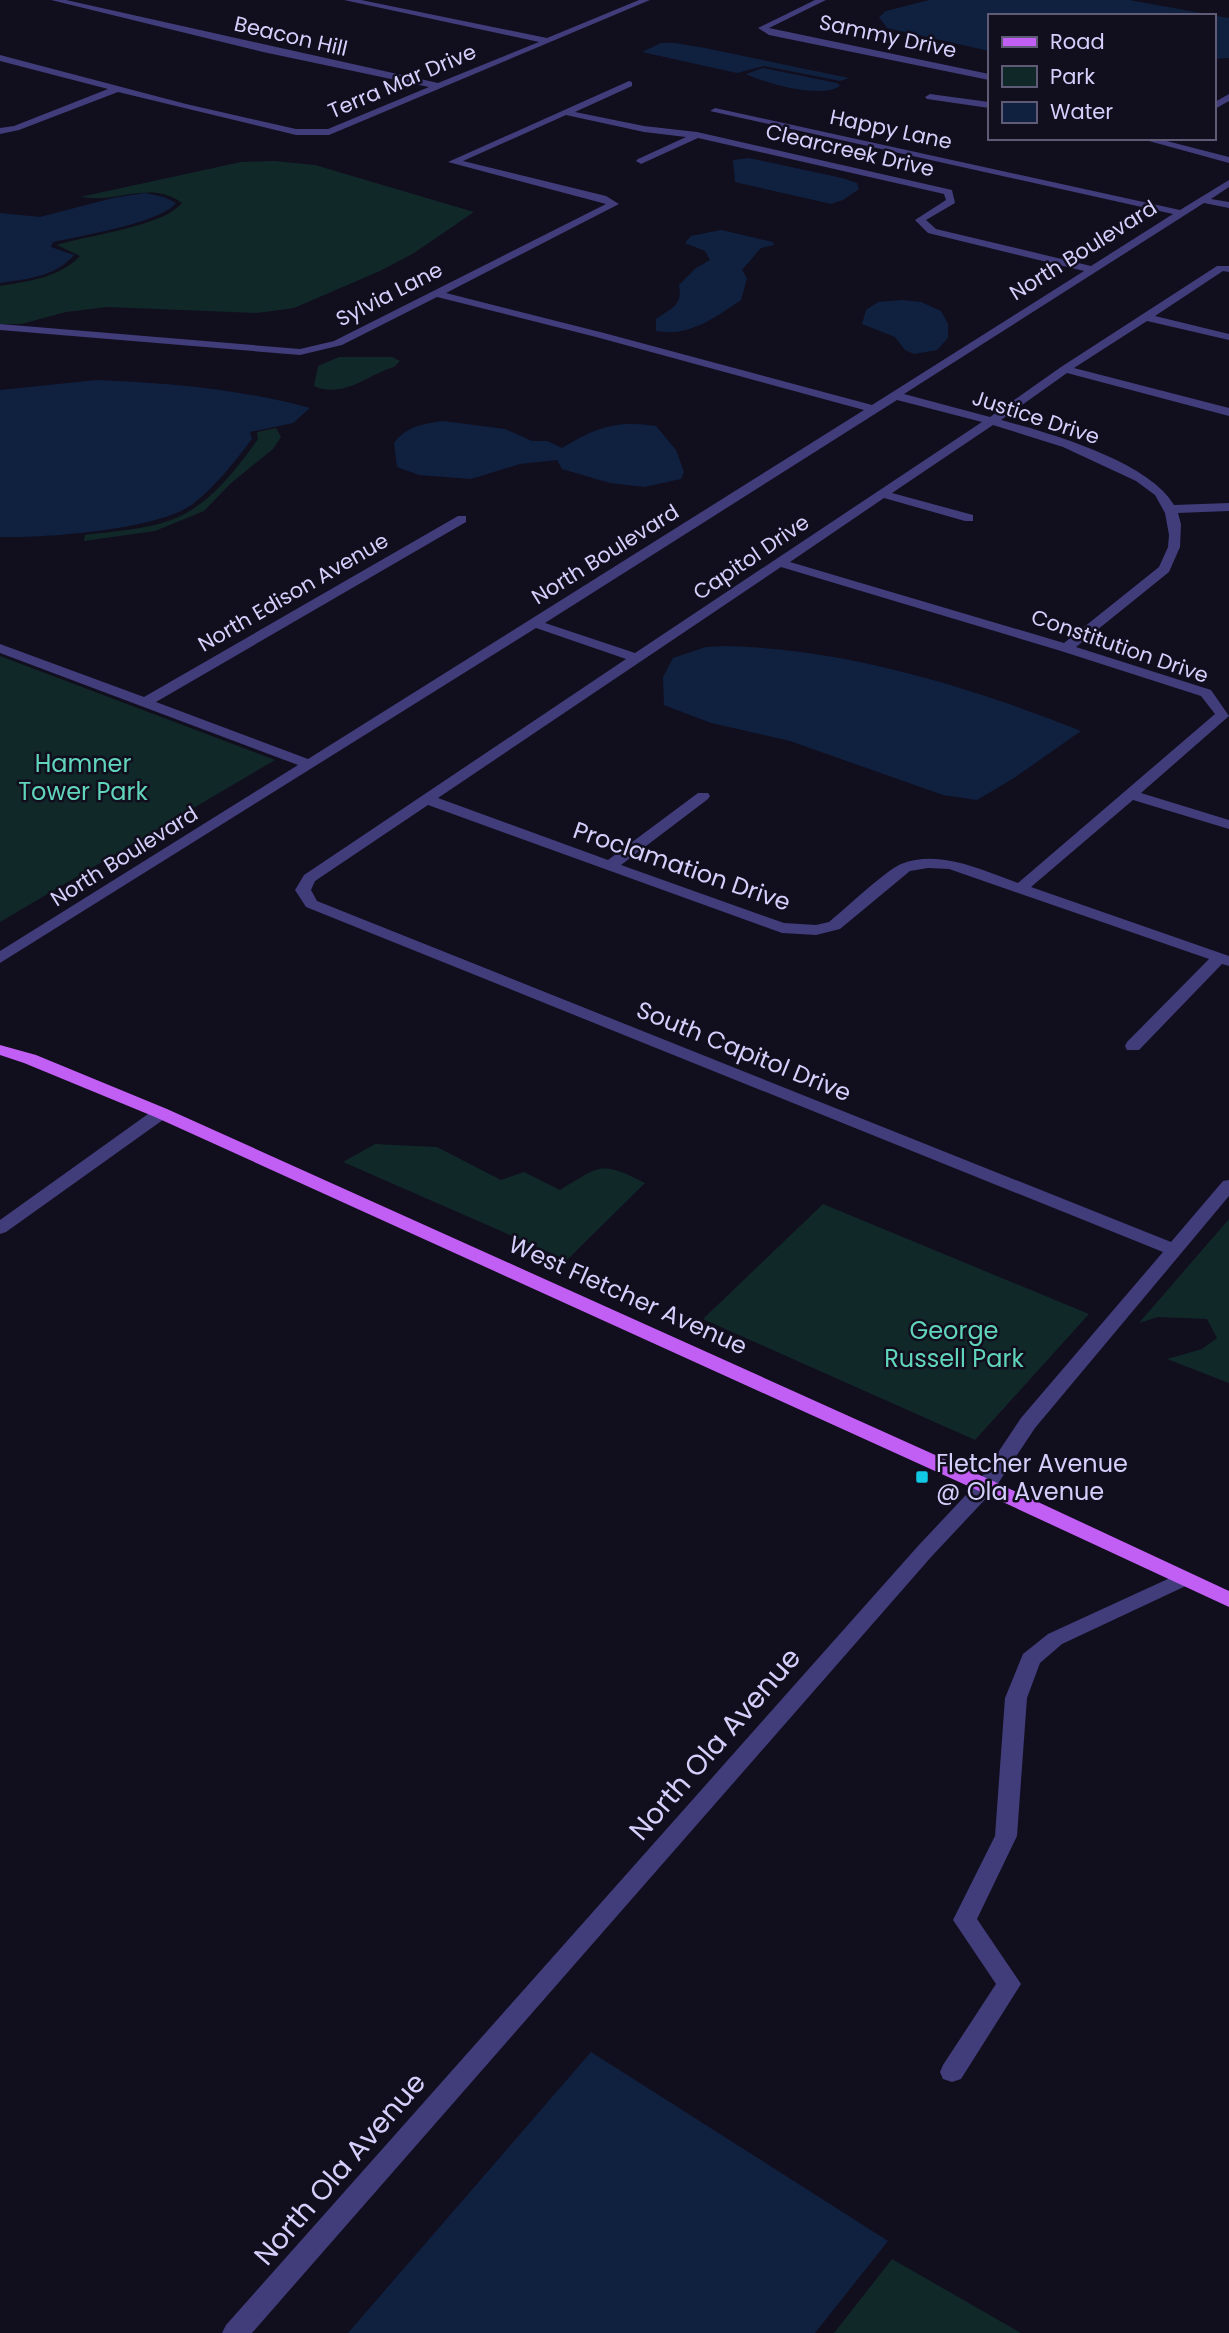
<svg xmlns="http://www.w3.org/2000/svg" width="1229" height="2333" font-family="Poppins,sans-serif">
<style>
.green{fill:#112828}
.water{fill:#102140}
.lines{fill:none;stroke-linecap:round;stroke-linejoin:round}
.minor{fill:#413c7a;fill-rule:evenodd}
.major{fill:#c15ef3;fill-rule:evenodd}
.poi-dot{fill:#11c8e5;stroke:#110e1e;stroke-width:2.5}
.labels{text-anchor:middle;dominant-baseline:central;stroke-width:5;stroke-linejoin:round;paint-order:stroke}
.far-street-label{font-size:21px;fill:#d5cffb;stroke:#110e1e}
.park-label{font-size:24px;fill:#61d5bc;stroke:#110e1e}
.street-label{font-size:24px;fill:#d5cffb;stroke:#110e1e}
.poi-label{font-size:24px;fill:#d5cffb;stroke:#110e1e;text-anchor:start}
.near-street-label{font-size:28px;fill:#d5cffb;stroke:#110e1e}
</style>
<rect width="100%" height="100%" fill="#110e1e"/>
<!-- green -->
<g class="green">
<path d="M274,161L315,165L474,212L414,253L380,271L294,308L257,313L107,307L66,312L21,324H0V286C29,281 59,278 80,256L57,245C88,235 162,227 182,203C157,184 130,196 102,198C95,199 87,197 80,197L241,162Z"/>
<path d="M339,357H392L400,361L394,367C367,375 344,399 314,386L318,366Z"/>
<path d="M276,428L281,437L273,449L230,484L204,511L155,531L84,541L85,535C112,531 145,530 171,520C208,507 236,470 258,439L257,432Z"/>
<polygon points="0,656 275,760 0,922"/>
<path d="M375,1144L437,1147L501,1180L524,1172L560,1190C600,1166 600,1160 645,1183L567,1260L343,1162Z"/>
<polygon points="823,1204 1089,1314 975,1440 703,1319"/>
<polygon points="1229,1219 1229,1383 1167,1359 1202,1349 1217,1338 1207,1319 1158,1317 1139,1323"/>
<polygon points="892,2259 1021,2333 834,2333"/>
</g>
<!-- water -->
<g class="water">
<polygon points="929,0 1129,0 1229,18 1229,58 1213,59 1213,16 989,16 989,51 887,28 879,17 886,11"/>
<polygon points="661,43 675,43 705,48 849,78 840,81 764,66 737,73 642,52"/>
<path d="M763,68L837,83L840,86C820,99 767,84 746,74Z"/>
<polygon points="749,158 842,178 857,183 859,189 843,200 831,204 735,182 733,160"/>
<path d="M145,193L164,197L176,203C160,223 80,236 53,242L51,247L74,255C55,277 27,279 0,283V213L40,217L113,198Z"/>
<path d="M721,230L773,242L774,245L761,248L742,270L747,278L741,300C714,318 690,337 656,331V319C671,308 683,306 679,285L696,268L710,260L705,251L685,243L691,236Z"/>
<polygon points="902,300 921,302 941,311 948,324 948,338 937,350 914,354 905,350 895,337 862,324 866,310 878,302"/>
<path d="M97,380C168,383 241,389 310,408L293,423L250,432L252,439C235,461 216,486 194,503C161,530 44,538 0,537V390Z"/>
<path d="M443,421L505,429L532,441H547L562,448C596,427 617,420 656,426L676,450L684,472L681,479L644,487L610,483L562,469L557,460L520,464L471,479L419,475L397,467L394,443C407,426 423,424 443,421Z"/>
<path d="M725,646C847,649 968,686 1081,731L1014,778L977,800L943,795L790,741L711,723L664,705L663,677L673,658L706,647Z"/>
<polygon points="591,2052 888,2241 815,2333 348,2333"/>
</g>
<g class="lines">
<!-- minor -->
<g class="minor">
<polygon points="51,0 66,0 438,83 539,42 344,0 361,0 547,38 639,0 650,0 329,135 296,135 118,92 19,130 0,134 0,128 14,126 108,89 0,61 0,55 186,104 296,129 328,129 429,87 263,52"/>
<polygon points="815,0 826,0 769,28 989,74 989,80 769,35 758,28"/>
<path d="M629,81L632,82V86L575,112L644,126L697,132L952,190L955,203L926,220L936,229L1091,266L1173,214L710,111L715,108L1180,210L1229,180V187L1211,199L1229,202V208L1204,203L904,394L990,417L1061,367L1217,266H1229V272L1223,271L1155,316L1229,334V340L1147,321L1074,368L1229,408V416L1067,373L1001,420C1049,433 1148,461 1174,505L1229,503V511L1178,513L1181,524L1180,547L1169,572L1076,647L1211,690L1229,716L1141,793L1229,820V829L1133,800L1031,887L1229,956V966L1222,964L1139,1050H1127L1125,1046L1127,1042L1209,959L949,869L928,868L910,871L840,929L816,935L782,933L428,805L315,881L311,890L317,901L1171,1242L1223,1181L1229,1180V1196L1035,1428L993,1491L932,1556L252,2333H222L226,2325L918,1546L979,1481L1021,1418L1163,1252L306,907L295,890L304,875L626,659L536,628L0,963V951L298,765L0,653V644L144,697L458,516H466V522L156,702L308,759L864,410L596,337L437,297L342,345L300,355L0,330V324L300,349L334,341L606,204L448,162ZM566,115L644,132L686,137L638,159L636,161L641,164L698,138L944,194L946,200L915,220L928,233L1084,271L872,405L604,333L446,293L619,204L606,196L463,161ZM897,400L982,422L635,653L545,623ZM993,425L1063,447L1136,481L1155,495L1165,513L1169,535L1168,547L1159,567L1064,643L790,562L884,498L965,521H973V515L892,493ZM781,567L1061,651L1201,696L1215,714L1018,883C981,870 940,849 901,864C885,871 845,909 829,922L816,925L784,923L621,865L708,799L710,796L708,793H698L608,860L438,798Z"/>
<polygon points="930,94 989,102 989,108 927,99 925,97"/>
<polygon points="1229,94 1229,101 1213,110 1213,103"/>
<polygon points="1138,138 1155,138 1229,157 1229,163"/>
<polygon points="161,1108 167,1109 170,1113 167,1117 6,1232 0,1234 0,1220 155,1109"/>
<polygon points="1183,1572 1190,1574 1193,1579 1190,1584 1062,1644 1040,1663 1027,1698 1017,1836 977,1919 1021,1984 961,2079 952,2082 943,2079 940,2072 943,2065 996,1984 953,1920 995,1836 1005,1698 1023,1654 1048,1634"/>
</g>
<!-- major -->
<polygon class="major" points="0,1045 36,1055 167,1109 993,1481 1229,1591 1229,1607 979,1491 155,1117 24,1063 0,1055"/>
</g>
<!-- markers -->
<rect class="poi-dot" x="915" y="1470" width="14" height="14" rx="3.5"/>
<g class="labels">
<!-- far-street labels -->
<g class="far-street-label">
<text transform="translate(291 36) rotate(13)">Beacon Hill</text>
<text transform="translate(888 36) rotate(12)">Sammy Drive</text>
<text transform="translate(402 81) rotate(-23)">Terra Mar Drive</text>
<text transform="translate(891 129) rotate(12)">Happy Lane</text>
<text transform="translate(850 150) rotate(13)">Clearcreek Drive</text>
<text transform="translate(1083 250) rotate(-32)">North Boulevard</text>
<text transform="translate(389 294) rotate(-27)">Sylvia Lane</text>
<text transform="translate(1036 417) rotate(18)">Justice Drive</text>
<text transform="translate(605 554) rotate(-32)">North Boulevard</text>
<text transform="translate(751 557) rotate(-34)">Capitol Drive</text>
<text transform="translate(293 592) rotate(-30)">North Edison Avenue</text>
<text transform="translate(1120 646) rotate(19)">Constitution Drive</text>
<text transform="translate(124 856) rotate(-32)">North Boulevard</text>
</g>
<!-- park labels -->
<g class="park-label">
<text x="83" y="763">Hamner<tspan x="83" dy="28">Tower Park</tspan></text>
<text x="954" y="1330">George<tspan x="954" dy="28">Russell Park</tspan></text>
</g>
<!-- street labels -->
<g class="street-label">
<text transform="translate(682 866) rotate(19)">Proclamation Drive</text>
<text transform="translate(744 1051) rotate(22)">South Capitol Drive</text>
<text transform="translate(628 1295) rotate(24)">West Fletcher Avenue</text>
</g>
<!-- poi labels -->
<g class="poi-label">
<text x="936" y="1463">Fletcher Avenue<tspan x="936" dy="28">@ Ola Avenue</tspan></text>
</g>
<!-- near-street labels -->
<g class="near-street-label">
<text transform="translate(715 1744) rotate(-49)">North Ola Avenue</text>
<text transform="translate(340 2169) rotate(-49)">North Ola Avenue</text>
</g>
</g>
<!-- legend -->
<rect x="988" y="14" width="228" height="126" fill="#110e1e" stroke="#5f5b76" stroke-width="2"/>
<rect x="1002" y="37" width="35" height="10" fill="#c15ef3" stroke="#5f5b76" stroke-width="2"/>
<text x="1050" y="49" font-size="21" fill="#d5cffb">Road</text>
<rect x="1002" y="66" width="35" height="21" fill="#112828" stroke="#5f5b76" stroke-width="2"/>
<text x="1050" y="84" font-size="21" fill="#d5cffb">Park</text>
<rect x="1002" y="102" width="35" height="21" fill="#102140" stroke="#5f5b76" stroke-width="2"/>
<text x="1050" y="119" font-size="21" fill="#d5cffb">Water</text>
</svg>
